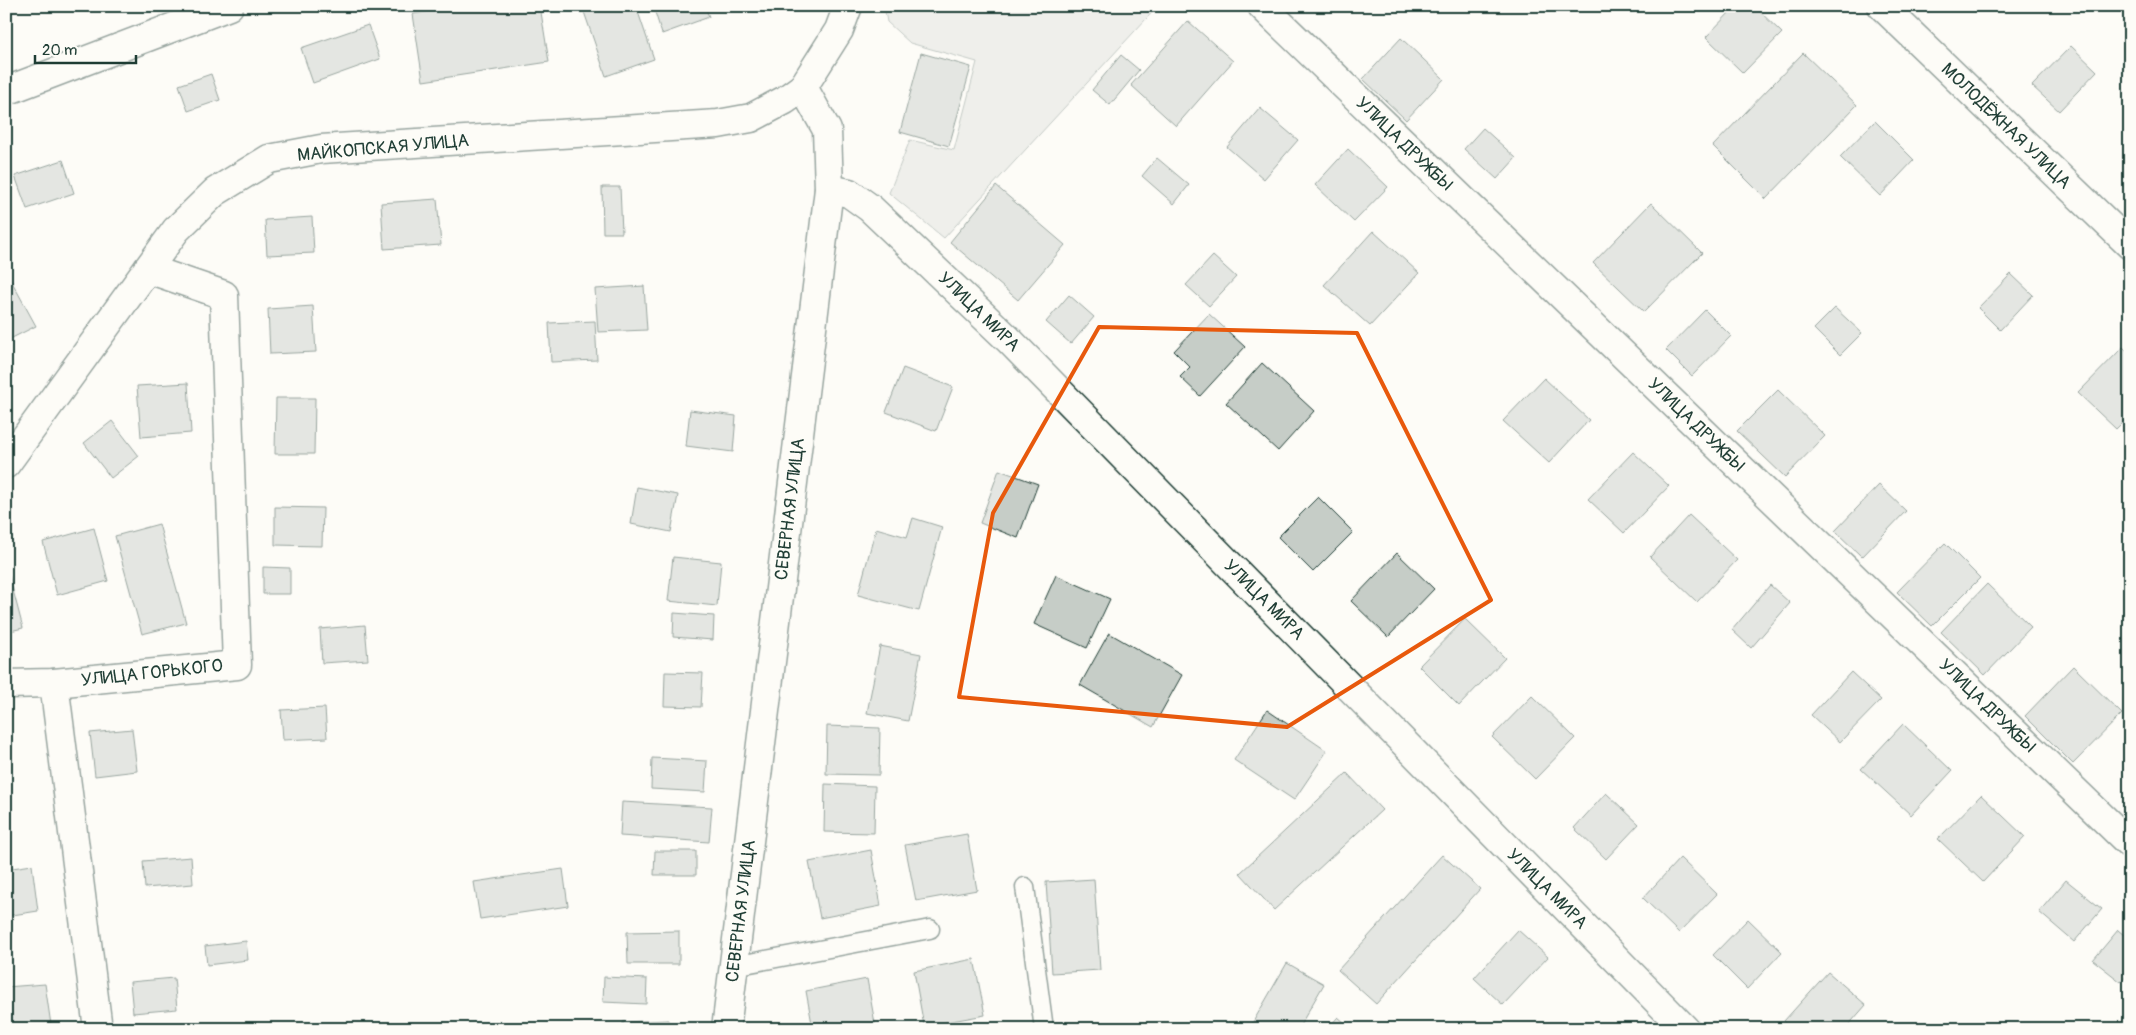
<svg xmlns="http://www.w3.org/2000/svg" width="2136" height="1035" font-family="Pangolin,sans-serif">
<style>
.green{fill:#dde0db;stroke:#7e8e88}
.building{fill:#c6cdc7;stroke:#1f3d34}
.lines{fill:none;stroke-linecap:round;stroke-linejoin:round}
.service-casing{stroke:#1f3d34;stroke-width:21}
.minor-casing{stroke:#1f3d34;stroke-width:31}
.tertiary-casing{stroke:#1f3d34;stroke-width:31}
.service{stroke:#fdfcf7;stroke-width:18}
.minor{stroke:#fdfcf7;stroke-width:28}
.tertiary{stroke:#fdfcf7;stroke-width:28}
.marked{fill:none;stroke:#e8590c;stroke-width:4;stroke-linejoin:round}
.labels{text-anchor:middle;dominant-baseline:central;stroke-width:5;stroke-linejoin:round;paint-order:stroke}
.street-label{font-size:18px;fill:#1f3d34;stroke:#fdfcf7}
</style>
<rect width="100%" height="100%" fill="#fdfcf7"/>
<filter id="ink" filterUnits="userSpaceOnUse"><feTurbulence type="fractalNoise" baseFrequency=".02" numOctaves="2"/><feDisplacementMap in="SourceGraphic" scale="10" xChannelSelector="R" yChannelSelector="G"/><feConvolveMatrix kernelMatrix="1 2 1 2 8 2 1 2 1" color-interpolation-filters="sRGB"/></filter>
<g filter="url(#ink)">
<!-- green -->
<polygon class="green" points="884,6 1158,6 944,238 889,193 910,140 954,150 977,62 910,43 887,22"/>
<!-- building -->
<g class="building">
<polygon points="465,6 540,6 549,62 423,81 413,14"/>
<polygon points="582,6 636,6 654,59 606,76"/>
<polygon points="653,6 705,6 709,17 662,34"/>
<polygon points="1736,6 1754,6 1782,33 1743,73 1706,37"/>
<polygon points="1188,21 1233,61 1176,126 1131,85"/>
<polygon points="368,25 380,59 313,83 301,48"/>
<polygon points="1401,38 1444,79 1406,120 1363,79"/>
<polygon points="2071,46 2097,71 2059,111 2032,86"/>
<polygon points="921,53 971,67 949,146 900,132"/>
<polygon points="1803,53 1857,105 1766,199 1713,146"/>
<polygon points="1121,55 1139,70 1110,105 1092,90"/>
<polygon points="211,74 220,100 188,111 179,85"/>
<polygon points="1260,108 1298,140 1264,179 1227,147"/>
<polygon points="1875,121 1914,160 1880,196 1840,157"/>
<polygon points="1483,128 1516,158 1497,179 1464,149"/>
<polygon points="1348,149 1388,187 1354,222 1315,185"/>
<polygon points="1157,158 1189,185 1174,204 1142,176"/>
<polygon points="63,160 74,193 27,209 15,176"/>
<polygon points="996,186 1065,245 1018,300 950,242"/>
<polygon points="602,187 620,187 622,233 603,233"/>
<polygon points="437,199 441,245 384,249 381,203"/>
<polygon points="1651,203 1702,253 1644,312 1593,263"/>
<polygon points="312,217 314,253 267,255 265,220"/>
<polygon points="1373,231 1419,273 1370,326 1324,285"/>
<polygon points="1213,256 1236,277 1209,306 1186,285"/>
<polygon points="6,271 36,326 6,341"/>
<polygon points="2011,274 2033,295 2000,330 1978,308"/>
<polygon points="644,286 647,330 598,332 595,289"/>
<polygon points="1069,295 1094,317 1071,344 1046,322"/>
<polygon points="313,306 316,352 270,354 268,309"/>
<polygon points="1835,308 1862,333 1840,355 1814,329"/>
<polygon points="1705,310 1731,336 1692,376 1666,350"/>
<polygon points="1209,314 1245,347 1200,396 1180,377 1190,367 1174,351"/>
<polygon points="595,321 597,360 551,362 549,323"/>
<polygon points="2123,347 2130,354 2130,415 2116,429 2078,393"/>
<polygon points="1262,363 1314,411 1278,451 1226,403"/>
<polygon points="903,368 953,387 936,431 886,412"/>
<polygon points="1544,378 1589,420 1549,463 1503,421"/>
<polygon points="188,383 191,433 141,437 137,386"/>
<polygon points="1778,390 1825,436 1785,477 1737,431"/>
<polygon points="276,398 315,398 314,454 275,454"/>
<polygon points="690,410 736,416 733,452 686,446"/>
<polygon points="112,421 139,456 111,478 84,443"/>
<polygon points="1633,452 1669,486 1624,533 1588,499"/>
<polygon points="999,470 1038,484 1018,538 980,523"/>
<polygon points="1879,485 1906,511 1862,557 1835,531"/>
<polygon points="637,487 678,495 671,532 631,524"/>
<polygon points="1318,497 1353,532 1313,572 1278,537"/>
<polygon points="275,507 323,508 322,546 275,545"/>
<polygon points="1689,515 1737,560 1697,602 1650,557"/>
<polygon points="913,518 942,527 919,611 858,595 876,528 907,537"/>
<polygon points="159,524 186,623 142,634 115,536"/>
<polygon points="94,528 108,581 57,595 43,542"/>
<polygon points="1945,543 1980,578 1932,626 1897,592"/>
<polygon points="1397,553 1434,589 1388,637 1351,601"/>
<polygon points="673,557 721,562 717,606 668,601"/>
<polygon points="263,567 290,568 290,594 263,594"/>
<polygon points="9,575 23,628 6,632 6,576"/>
<polygon points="1056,575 1110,599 1087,648 1034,624"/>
<polygon points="1987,584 2031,627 1985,675 1941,632"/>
<polygon points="1770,585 1790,603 1751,648 1732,630"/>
<polygon points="674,613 714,616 713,640 673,637"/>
<polygon points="1465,619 1505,658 1459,706 1419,666"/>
<polygon points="365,625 368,660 322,663 320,629"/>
<polygon points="1109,633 1182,675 1153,727 1080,685"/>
<polygon points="880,646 921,654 908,721 867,713"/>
<polygon points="2073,666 2122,714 2073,764 2025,716"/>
<polygon points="665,672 703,673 701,707 664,706"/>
<polygon points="1851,672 1881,700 1840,742 1811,715"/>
<polygon points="1532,696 1575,738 1535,779 1492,737"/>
<polygon points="325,708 327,738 283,740 281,710"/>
<polygon points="1267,710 1327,751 1294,800 1234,760"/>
<polygon points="1903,724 1952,771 1911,815 1861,769"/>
<polygon points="827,726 880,728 879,775 826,774"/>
<polygon points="132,729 137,771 95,776 90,733"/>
<polygon points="652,758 707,761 705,792 651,789"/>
<polygon points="1347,773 1382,810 1274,910 1240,873"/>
<polygon points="825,784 875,786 874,833 824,832"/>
<polygon points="1606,793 1639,824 1606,859 1574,828"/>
<polygon points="1981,795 2025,837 1983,882 1938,839"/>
<polygon points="622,802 712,807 709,842 620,836"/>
<polygon points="967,834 977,890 916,901 905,845"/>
<polygon points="871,850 881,906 820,918 809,862"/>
<polygon points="655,851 696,851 696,875 654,875"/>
<polygon points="1442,855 1480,889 1376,1004 1338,970"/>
<polygon points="191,857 193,884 145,888 143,861"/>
<polygon points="1680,858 1717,894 1679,933 1643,898"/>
<polygon points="32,865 38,911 6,916 6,869"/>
<polygon points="563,869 568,906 480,919 474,882"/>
<polygon points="1094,879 1100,970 1052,973 1046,882"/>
<polygon points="2066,880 2102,909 2074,942 2039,912"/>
<polygon points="1748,919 1782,952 1747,989 1713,955"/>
<polygon points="1518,930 1548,957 1503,1005 1474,978"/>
<polygon points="2118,930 2130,940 2130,972 2121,982 2093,960"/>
<polygon points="679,931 679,964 628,964 627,932"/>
<polygon points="246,941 248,960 207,965 205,946"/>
<polygon points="974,959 985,1015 924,1026 914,971"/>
<polygon points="1287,963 1324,984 1298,1029 1249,1029"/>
<polygon points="1828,972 1866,1005 1845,1029 1792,1029 1784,1021"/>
<polygon points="604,977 647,979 646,1004 603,1002"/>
<polygon points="174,978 177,1009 133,1013 130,982"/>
<polygon points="867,979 876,1029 813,1029 806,991"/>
<polygon points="45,984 51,1025 6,1029 6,987"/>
<polygon points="1338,1017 1352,1029 1327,1029"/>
<polygon points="668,1020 669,1029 623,1029 623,1022"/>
</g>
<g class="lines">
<defs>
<g id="service">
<polyline points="1025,887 1044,1029"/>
<polyline points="734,966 930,929"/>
</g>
<g id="minor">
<polyline points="1262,6 2130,844"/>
<polyline points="1882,6 2130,245"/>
<polyline points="6,91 229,6"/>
<polyline points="829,189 849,193 870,208 1008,339 1685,1029"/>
<polyline points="54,683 98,1029"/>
<polyline points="6,684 54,683 237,665 224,295 148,269"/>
<polyline points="726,1029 829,189 827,130 803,87"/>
</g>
<polyline id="tertiary" points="6,464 176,230 215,192 269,159 321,149 718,124 751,118 785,100 803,87 839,30 848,6"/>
</defs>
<!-- service casing -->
<use href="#service" class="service-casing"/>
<!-- minor casing -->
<use href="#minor" class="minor-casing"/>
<!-- tertiary casing -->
<use href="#tertiary" class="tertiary-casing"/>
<!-- service -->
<use href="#service" class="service"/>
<!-- minor -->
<use href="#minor" class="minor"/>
<!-- tertiary -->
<use href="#tertiary" class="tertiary"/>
</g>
</g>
<!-- marked area -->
<path d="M0 0H2136V1035H0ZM1099,327L1357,333L1491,600L1287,727L959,697L993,513Z" fill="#fdfcf7" fill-opacity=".55" fill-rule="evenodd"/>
<path class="marked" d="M1099,327L1357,333L1491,600L1287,727L959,697L993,513Z"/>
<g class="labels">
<!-- street labels -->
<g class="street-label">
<text transform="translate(2006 126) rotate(44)">МОЛОДЁЖНАЯ УЛИЦА</text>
<text transform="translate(1404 144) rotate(44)">УЛИЦА ДРУЖБЫ</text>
<text transform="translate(383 148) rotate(-5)">МАЙКОПСКАЯ УЛИЦА</text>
<text transform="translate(979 312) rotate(44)">УЛИЦА МИРА</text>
<text transform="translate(1696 425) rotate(44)">УЛИЦА ДРУЖБЫ</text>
<text transform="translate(790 509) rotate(-83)">СЕВЕРНАЯ УЛИЦА</text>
<text transform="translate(1264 600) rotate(45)">УЛИЦА МИРА</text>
<text transform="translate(152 673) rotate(-6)">УЛИЦА ГОРЬКОГО</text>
<text transform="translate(1987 706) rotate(44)">УЛИЦА ДРУЖБЫ</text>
<text transform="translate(1547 889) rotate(45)">УЛИЦА МИРА</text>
<text transform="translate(741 911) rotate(-83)">СЕВЕРНАЯ УЛИЦА</text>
</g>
</g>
<!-- margin -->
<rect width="2136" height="1035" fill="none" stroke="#fdfcf7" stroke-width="25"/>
<rect x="12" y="12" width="2111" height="1010" fill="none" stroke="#1f3d34" stroke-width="2" filter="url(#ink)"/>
<!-- scale -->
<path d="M35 55v8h101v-8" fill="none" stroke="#1f3d34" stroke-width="2.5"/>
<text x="42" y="55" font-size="15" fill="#1f3d34" stroke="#fdfcf7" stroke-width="4" paint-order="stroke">20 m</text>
</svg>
